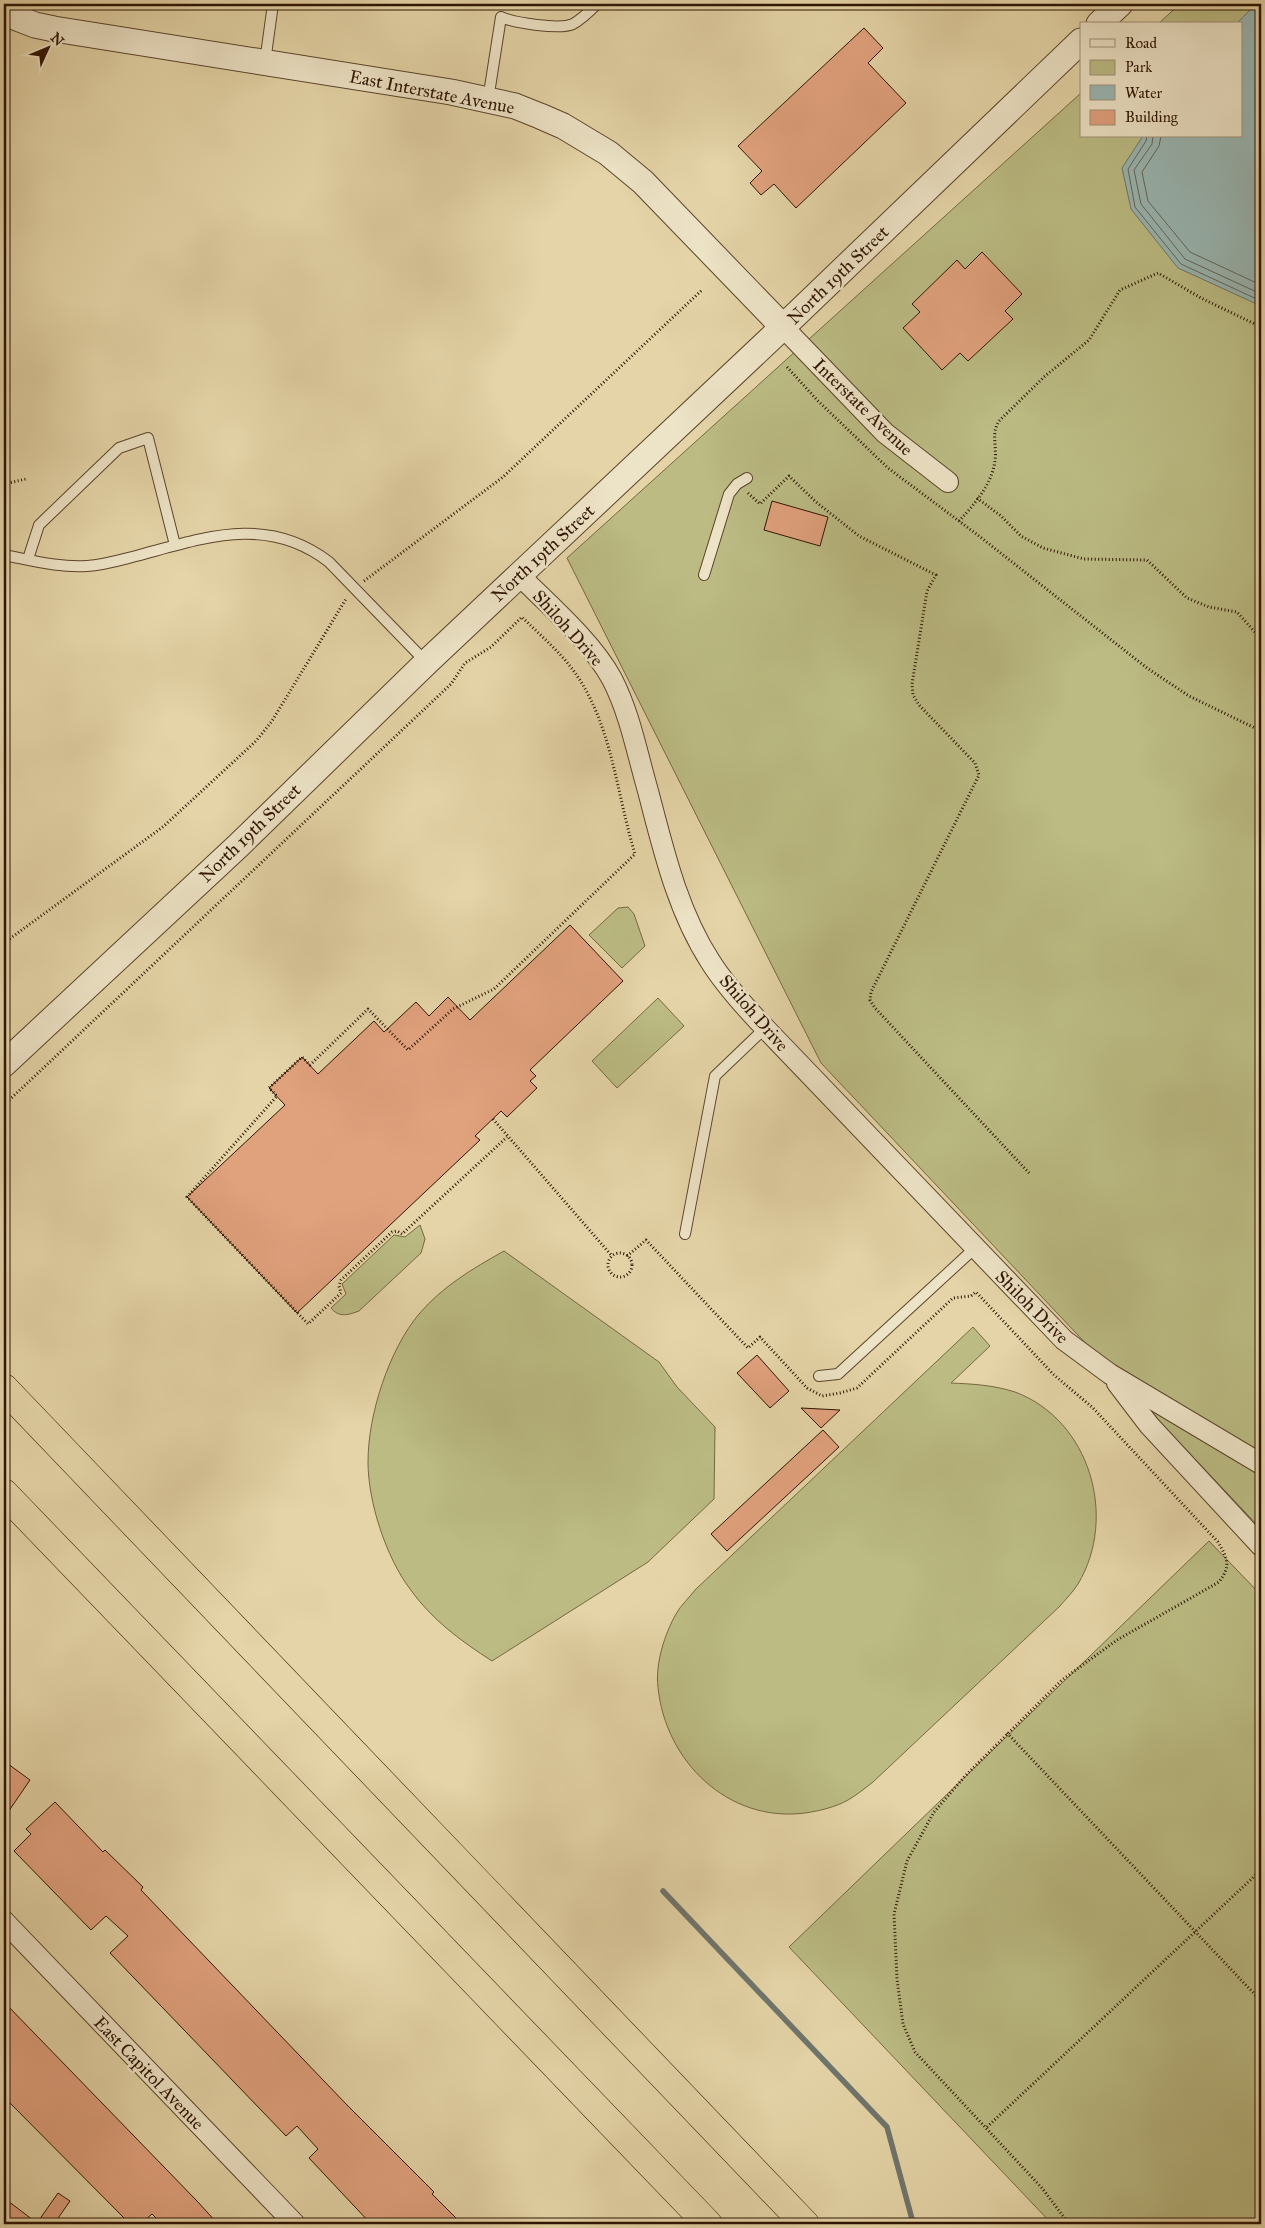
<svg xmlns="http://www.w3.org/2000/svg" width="1265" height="2228" font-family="'IM FELL Great Primer',serif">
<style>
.green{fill:#bbbb83;stroke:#756842}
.water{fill:#99b6b2;stroke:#6f756c}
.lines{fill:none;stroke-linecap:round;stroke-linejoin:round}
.shore{stroke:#64655a;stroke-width:1}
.stream{stroke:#6f756c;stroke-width:5.5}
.building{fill:#e0a17d;stroke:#2f1402}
.service-casing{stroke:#5c442b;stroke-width:12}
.minor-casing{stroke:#5c442b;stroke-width:22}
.tertiary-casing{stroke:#5c442b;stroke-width:27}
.motorway-casing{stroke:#2f1402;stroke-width:29}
.path{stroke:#2f1402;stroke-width:3;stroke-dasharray:1 2.5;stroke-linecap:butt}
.service{stroke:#ede3c6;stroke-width:10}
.minor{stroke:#ede3c6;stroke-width:20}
.tertiary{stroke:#ede3c6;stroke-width:25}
.motorway{stroke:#e4d4a7;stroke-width:28}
.labels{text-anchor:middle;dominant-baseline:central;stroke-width:5;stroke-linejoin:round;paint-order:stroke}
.street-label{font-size:18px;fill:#2f1402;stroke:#ede3c6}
</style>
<rect width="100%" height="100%" fill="#e4d4a7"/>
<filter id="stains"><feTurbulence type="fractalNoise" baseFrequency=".004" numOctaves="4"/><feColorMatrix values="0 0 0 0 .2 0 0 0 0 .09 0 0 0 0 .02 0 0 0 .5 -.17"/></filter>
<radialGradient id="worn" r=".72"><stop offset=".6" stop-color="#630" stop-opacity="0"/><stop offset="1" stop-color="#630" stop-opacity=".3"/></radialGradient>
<!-- green -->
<g class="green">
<polygon points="1180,4 1261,4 1261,1529 821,1063 567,558 1081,93 1081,136 1241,136 1241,24 1158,24"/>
<polygon points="628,907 634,914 645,946 622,968 589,935 618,908"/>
<polygon points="658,998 684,1026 617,1088 592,1061"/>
<path d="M420,1225L425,1239L421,1253L359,1311C348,1315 339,1318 331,1308L346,1294L342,1284L394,1235L405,1237Z"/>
<path d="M504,1251L659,1362L677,1387L715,1427L714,1499L648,1562L492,1661C461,1641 432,1620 410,1589C386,1557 368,1502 368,1462C368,1414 389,1350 419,1314C443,1286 472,1269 504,1251Z"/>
<path d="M973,1327L990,1346L951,1383C973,1384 993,1385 1015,1392C1090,1420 1118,1517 1078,1584C1073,1592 1065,1600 1059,1607L873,1782C865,1788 857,1795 848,1800C836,1807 819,1811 805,1813C728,1823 665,1761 658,1687C655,1664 665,1633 676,1614C681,1605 689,1598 695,1590Z"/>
<polygon points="1209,1541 1261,1595 1261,2224 1052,2224 789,1947"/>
</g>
<!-- water -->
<polygon class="water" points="1256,4 1261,4 1261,306 1178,268 1131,209 1122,168 1143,136 1241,136 1241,24 1236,24"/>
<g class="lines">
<!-- shore -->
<g class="shore">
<polyline points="1147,136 1146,141 1128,169 1135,207 1181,264 1261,301"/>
<polyline points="1153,136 1152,144 1134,170 1141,204 1185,259 1261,294"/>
<polyline points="1161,136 1159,146 1142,172 1148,201 1190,252 1261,285"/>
</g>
<!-- stream -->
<polyline class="stream" points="663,1891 887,2127 912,2219 917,2224"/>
</g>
<!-- building -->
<g class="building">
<polygon points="864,28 883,48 868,63 906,103 796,208 774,184 761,195 750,183 762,171 738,146"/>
<polygon points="982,252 1022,294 1005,311 1013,319 968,361 960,353 942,370 903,328 920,312 912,304 957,260 965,269"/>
<polygon points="772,501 828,517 820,546 764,530"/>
<polygon points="570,925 623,981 530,1070 536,1076 530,1081 537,1088 507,1117 501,1111 475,1136 480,1140 297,1313 187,1197 285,1105 269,1088 302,1057 318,1074 374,1021 384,1032 416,1002 429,1016 448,997 470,1020"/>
<polygon points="757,1355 789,1391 770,1408 737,1373"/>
<polygon points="801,1408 840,1410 821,1428"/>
<polygon points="823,1430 839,1447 727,1551 711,1534"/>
<polygon points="4,1761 30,1780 4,1818"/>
<polygon points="55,1802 103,1852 105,1850 143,1887 141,1890 347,2105 434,2192 432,2194 462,2224 371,2224 309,2158 318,2149 297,2126 286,2136 110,1953 128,1936 106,1916 91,1930 14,1851 31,1834 26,1829"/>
<polygon points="4,2002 197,2201 218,2224 162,2224 152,2214 141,2224 130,2224 4,2097"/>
<polygon points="58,2193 70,2201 54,2224 4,2224 4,2198 37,2223"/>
</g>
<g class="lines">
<defs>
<g id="service">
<polyline points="265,62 273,4"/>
<path d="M488,100L501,17C514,23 560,30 573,24C582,19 590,11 597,4"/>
<path d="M4,555C31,560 59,568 87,566C104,565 120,560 136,556C204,538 267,514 329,562L426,662"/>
<polyline points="28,559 39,525 119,448 148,438 175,545"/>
<polyline points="704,575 729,494 737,484 747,478"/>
<polyline points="685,1234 715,1076 765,1028"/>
<polyline points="819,1376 838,1374 975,1248"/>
</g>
<g id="minor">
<polyline points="783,327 885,433 948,482"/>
<path d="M519,575C549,605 592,642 612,679C630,714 637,753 648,791C663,848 677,910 710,961C725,985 745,1007 765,1028L1064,1340L1110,1374L1261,1464"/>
<polyline points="1117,1383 1149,1425 1261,1546"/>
<polyline points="4,1921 295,2224"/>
</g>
<g id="tertiary">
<polyline points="4,13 35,25 54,29 451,92 515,106 540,116 563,126 608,153 643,182 783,327"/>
<polyline points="1099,24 1120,4"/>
<polyline points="4,1064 239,845 427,662 783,327 1081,41"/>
</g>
<g id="motorway">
<polyline points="4,1388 805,2224"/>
<polyline points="4,1493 708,2224"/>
</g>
</defs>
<!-- service casing -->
<use href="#service" class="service-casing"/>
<!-- minor casing -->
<use href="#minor" class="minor-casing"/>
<!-- tertiary casing -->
<use href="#tertiary" class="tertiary-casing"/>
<!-- motorway casing -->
<use href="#motorway" class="motorway-casing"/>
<!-- path -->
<g class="path">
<polyline points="787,367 818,401 888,468 979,536 1147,668 1189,696 1261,731"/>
<polyline points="4,412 8,411"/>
<polyline points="4,484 26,479"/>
<polyline points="748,493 760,504 789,476 816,502 859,536 936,575 927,591 912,684 913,695 919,705 975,763 979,775 871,992 870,1000 875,1008 1030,1174"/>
<polyline points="977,498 1001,516 1021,536 1043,548 1084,559 1147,560 1187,598 1209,607 1237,612 1261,639"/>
<polyline points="4,506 8,523"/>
<path d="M959,521C974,505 993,483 995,460C997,447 991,433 999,421L1044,377L1089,340L1120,290L1158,273L1201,298L1261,327"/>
<polyline points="364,581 503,477 702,290"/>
<polyline points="4,943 164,826 256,741 272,721 346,599"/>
<path d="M4,1105L451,684L465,663L491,647L522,617C539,634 559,651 573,670C612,723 616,792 635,854L494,989L453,1009L408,1050L368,1009L310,1065L302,1057L269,1088L277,1096L187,1197L308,1324L341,1293L339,1286L341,1280L392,1232L397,1231L402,1234L507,1137"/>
<polyline points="493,1119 612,1256"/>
<circle cx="620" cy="1265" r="12"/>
<path d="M627,1256L646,1240L748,1348L760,1337L807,1388L822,1396L840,1393L857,1388L953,1298L971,1296L976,1292L1053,1374L1093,1408L1218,1542C1228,1559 1231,1566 1219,1582L1117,1640L1062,1680L966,1775L934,1812L907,1861L894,1914L897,1979L903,2024L915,2052L1042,2188L1069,2224"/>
<polyline points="1007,1733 1261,2001"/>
<polyline points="987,2127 1261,1870"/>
</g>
<!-- service -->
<use href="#service" class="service"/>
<!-- minor -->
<use href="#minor" class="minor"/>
<!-- tertiary -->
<use href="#tertiary" class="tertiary"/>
<!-- motorway -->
<use href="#motorway" class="motorway"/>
</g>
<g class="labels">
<!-- street labels -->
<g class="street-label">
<text transform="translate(432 92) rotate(11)">East Interstate Avenue</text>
<text transform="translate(838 275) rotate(-44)">North 19th Street</text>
<text transform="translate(863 407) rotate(44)">Interstate Avenue</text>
<text transform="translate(543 553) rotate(-43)">North 19th Street</text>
<text transform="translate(568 628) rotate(48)">Shiloh Drive</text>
<text transform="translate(250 833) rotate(-44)">North 19th Street</text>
<text transform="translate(754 1013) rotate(49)">Shiloh Drive</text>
<text transform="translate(1032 1307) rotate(45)">Shiloh Drive</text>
<text transform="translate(149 2073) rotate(46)">East Capitol Avenue</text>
</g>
</g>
<!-- margin -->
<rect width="1265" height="2228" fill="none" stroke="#e4d4a7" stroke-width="20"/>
<rect x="5" y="5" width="1255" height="2218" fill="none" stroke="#2f1402" stroke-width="2.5"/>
<rect x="10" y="10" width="1245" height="2208" fill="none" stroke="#2f1402"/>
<!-- legend -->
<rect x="1080" y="22" width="162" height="115" fill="#ede3c6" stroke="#a19078"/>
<rect x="1090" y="39" width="25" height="8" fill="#ede3c6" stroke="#a19078"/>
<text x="1125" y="48" font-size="15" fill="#2f1402">Road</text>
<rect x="1090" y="60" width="25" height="15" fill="#bbbb83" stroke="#a19078"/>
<text x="1125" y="72" font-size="15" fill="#2f1402">Park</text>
<rect x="1090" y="85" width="25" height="15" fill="#99b6b2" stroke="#a19078"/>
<text x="1125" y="98" font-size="15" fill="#2f1402">Water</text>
<rect x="1090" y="110" width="25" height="15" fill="#e0a17d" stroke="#a19078"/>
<text x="1125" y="122" font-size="15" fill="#2f1402">Building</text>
<!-- north arrow -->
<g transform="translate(48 48) rotate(46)" stroke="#ede3c6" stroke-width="4" paint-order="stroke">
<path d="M0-4L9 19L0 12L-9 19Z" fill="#2f1402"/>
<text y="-8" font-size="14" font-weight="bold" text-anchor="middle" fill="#2f1402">N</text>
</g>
<rect width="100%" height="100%" filter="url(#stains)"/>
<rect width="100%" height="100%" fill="url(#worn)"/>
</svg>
